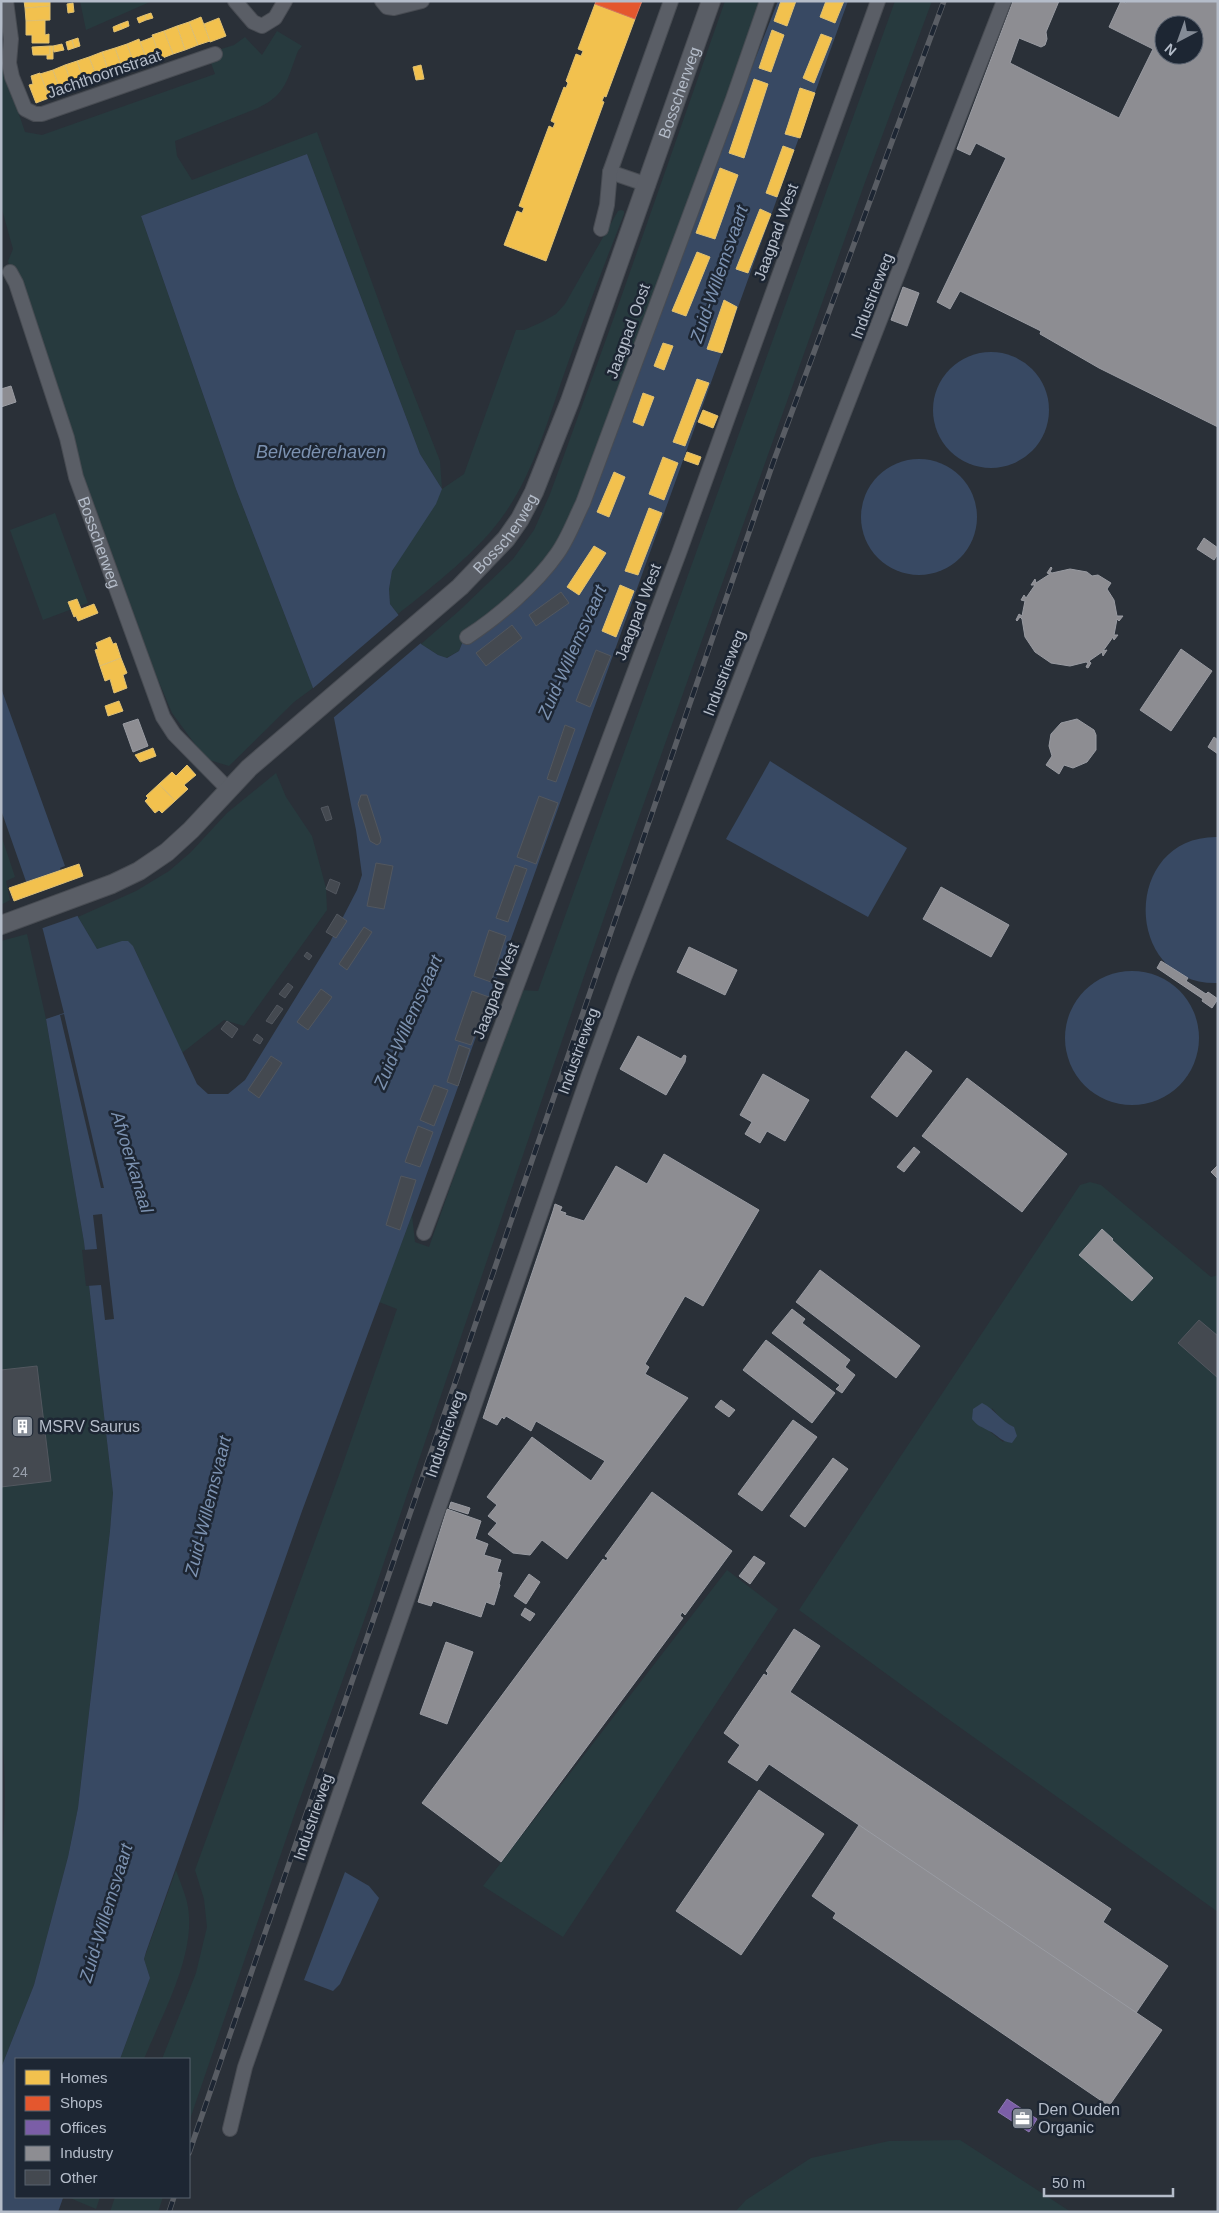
<svg xmlns="http://www.w3.org/2000/svg" width="1219" height="2213" font-family="Arial,sans-serif">
<style>
.green{fill:#273a3e;fill-rule:evenodd}
.water{fill:#384963}
.pier{fill:#2a3038}
.homes{fill:#f2c14e;stroke:#dfc073}
.shops{fill:#e4572e;stroke:#d6755c}
.offices{fill:#7b5ea7;stroke:#8c7ab1}
.industry{fill:#8d8d92;stroke:#999ba2;fill-rule:evenodd}
.building{fill:#444950;stroke:#52575f}
.lines{fill:none;stroke-linecap:round;stroke-linejoin:round}
.minor-casing{stroke:#484c53;stroke-width:16}
.tertiary-casing{stroke:#484c53;stroke-width:20}
.minor{stroke:#5a5e66;stroke-width:14}
.tertiary{stroke:#5a5e66;stroke-width:18}
.rail-casing{stroke:#595d64;stroke-width:5.5}
.rail{stroke:#1d2633;stroke-width:4;stroke-dasharray:11;stroke-linecap:butt}
.labels{text-anchor:middle;dominant-baseline:central;stroke-width:5;stroke-linejoin:round;paint-order:stroke}
.number-label{font-size:14px;fill:#989fab}
.street-label{font-size:16px;fill:#b4bcc9;stroke:#1d2633}
.poi-label{font-size:16px;fill:#b4bcc9;stroke:#1d2633;text-anchor:start}
.water-label{font-size:18px;font-style:italic;fill:#7c92b1;stroke:#1d2633}
</style>
<rect width="100%" height="100%" fill="#2a3038"/>
<!-- green -->
<g class="green">
<polygon points="80,1 152,1 86,30"/>
<polygon points="725,1 763,1 565,548 463,641 459,651 446,658 438,655 421,644 460,610 513,559 534,530 550,494 617,309"/>
<polygon points="895,1 932,1 864,185 623,862 367,1612 297,1807 189,2122 189,2059 162,2059 196,1973 207,1927 204,1899 195,1870 339,1475 397,1309 379,1302 412,1215 415,1242 429,1247 520,990 538,991"/>
<path d="M277,31L302,46L298,51C287,79 287,94 258,108L175,141L177,156L192,180L317,132L401,362L440,461L442,489L464,474L516,330H524L542,322L556,314L565,304L618,211L621,210L624,211V214C603,268 582,322 563,377C547,423 533,473 505,513C481,549 432,587 398,614L390,604L389,589L392,571L442,489L420,454L307,154L141,216L236,489L313,688L294,702L229,766L206,759L172,713L156,675L94,504L67,438L8,261L13,249L1,206V45L2,64L25,132L42,135L215,74L211,63L219,60L215,51L234,45L245,37L262,55Z"/>
<polygon points="55,513 88,603 43,620 10,530"/>
<polygon points="276,773 286,797 312,836 326,888 327,910 244,1026 224,1020 182,1053 133,946 108,946 97,949 78,917 136,891 169,871 191,852 227,813"/>
<polygon points="1,835 15,877 6,881 10,900 1,905"/>
<path d="M27,934L46,1019L84,1242L113,1493L110,1531L78,1808L68,1857L34,1985L1,2068V1860C7,1813 5,1766 1,1719V941Z"/>
<path d="M1090,1182L1101,1185L1211,1277L1218,1275V1912L944,1716L799,1610L1080,1185ZM992,1408L1004,1423L1014,1427L1003,1442L988,1430Z"/>
<polygon points="727,1570 778,1609 563,1937 483,1886"/>
<path d="M176,1870C180,1882 186,1895 188,1907C196,1955 162,2015 144,2059H120L150,1978L144,1959Z"/>
<polygon points="960,2140 1071,2212 735,2212 746,2200 811,2158 889,2141"/>
<polygon points="71,2197 100,2197 96,2209 70,2198"/>
<polygon points="115,2197 163,2197 158,2212 110,2212"/>
</g>
<!-- water -->
<g class="water">
<polygon points="778,1 848,1 412,1215 302,1511 146,1952 144,1959 150,1978 120,2059 16,2059 16,2197 71,2197 70,2198 63,2198 58,2212 1,2212 1,2068 34,1985 68,1857 78,1808 110,1531 113,1493 84,1242 46,1019 64,1013 43,930 1,810 1,688 65,866 60,868 78,917 97,949 122,941 128,941 133,946 197,1084 208,1094 228,1094 245,1080 330,942 357,890 362,875 356,830 334,718 313,688 236,489 141,216 307,154 420,454 442,489 436,504 392,571 389,589 390,604 421,644 438,655 447,658 459,651 463,641 559,558"/>
<circle cx="991" cy="410" r="58"/>
<circle cx="919" cy="517" r="58"/>
<polygon points="770,761 907,848 868,917 726,839"/>
<path d="M1218,837V983C1122,986 1121,835 1218,837Z"/>
<circle cx="1132" cy="1038" r="67"/>
<path d="M982,1403C995,1409 1000,1421 1014,1427L1017,1436L1012,1443C1001,1442 998,1435 989,1431C981,1426 978,1427 972,1419L973,1409Z"/>
<polygon points="345,1872 369,1886 379,1898 340,1984 333,1991 304,1980"/>
</g>
<!-- pier -->
<g class="pier">
<polygon points="401,613 422,642 332,719 311,690"/>
<polygon points="68,882 80,915 40,929 29,896"/>
<polygon points="64,1014 104,1188 101,1188 60,1015"/>
<polygon points="102,1214 114,1319 105,1320 101,1285 86,1286 82,1250 97,1249 93,1215"/>
</g>
<!-- homes -->
<g class="homes">
<polygon points="24,1 50,1 50,6 25,8"/>
<polygon points="781,1 796,1 787,26 774,21"/>
<polygon points="826,1 844,1 835,23 820,17"/>
<polygon points="73,3 74,12 68,13 67,4"/>
<polygon points="595,4 635,19 606,97 604,96 602,101 604,102 546,261 504,245 517,211 522,213 524,208 519,206 549,126 553,128 555,123 551,121 564,87 566,88 568,83 566,81 576,54 581,56 583,51 578,49"/>
<polygon points="50,6 50,20 26,21 25,8"/>
<polygon points="151,13 153,18 146,20 145,15"/>
<polygon points="145,15 146,20 139,23 137,18"/>
<polygon points="201,17 210,41 198,45 189,22"/>
<polygon points="219,18 226,36 210,42 204,24"/>
<polygon points="45,20 45,35 49,34 49,43 32,43 32,35 26,35 26,21"/>
<polygon points="128,21 129,26 122,29 120,24"/>
<polygon points="189,22 198,45 185,50 177,26"/>
<polygon points="120,24 122,29 114,32 113,27"/>
<polygon points="177,26 185,50 173,54 164,31"/>
<polygon points="772,30 784,35 771,72 759,68"/>
<polygon points="164,31 173,54 160,59 152,35"/>
<polygon points="821,34 832,38 814,83 803,78"/>
<polygon points="153,37 160,59 148,63 140,42"/>
<polygon points="78,38 80,46 74,48 72,40"/>
<polygon points="139,39 148,63 135,67 127,44"/>
<polygon points="72,40 74,48 68,50 66,42"/>
<polygon points="62,44 64,50 54,52 53,46"/>
<polygon points="127,44 135,67 123,71 115,48"/>
<polygon points="50,46 50,55 33,55 32,47"/>
<polygon points="50,46 53,46 53,59 47,59 47,55 50,55"/>
<polygon points="115,48 123,71 110,76 102,52"/>
<polygon points="102,52 110,76 98,80 89,57"/>
<polygon points="89,57 98,80 85,85 77,61"/>
<polygon points="77,61 85,85 73,89 65,65"/>
<polygon points="65,65 73,89 61,93 53,70"/>
<polygon points="421,65 424,79 416,80 413,67"/>
<polygon points="53,70 61,93 49,97 40,74"/>
<polygon points="40,73 49,98 36,103 29,85 33,84 31,76"/>
<polygon points="754,79 768,84 744,158 729,153"/>
<polygon points="800,88 815,93 800,138 785,134"/>
<polygon points="783,146 794,150 777,197 766,193"/>
<polygon points="720,168 738,175 715,239 696,233"/>
<polygon points="760,209 771,214 748,273 736,269"/>
<polygon points="697,252 710,257 686,316 672,311"/>
<polygon points="724,300 737,307 722,353 707,349"/>
<polygon points="663,343 673,346 664,370 654,366"/>
<polygon points="697,379 709,383 685,446 673,442"/>
<polygon points="643,393 654,397 643,426 633,422"/>
<polygon points="703,410 718,416 713,428 698,422"/>
<polygon points="687,452 701,457 698,465 684,460"/>
<polygon points="663,457 678,463 664,500 649,494"/>
<polygon points="614,472 625,477 609,517 597,512"/>
<polygon points="649,508 662,513 638,575 625,571"/>
<polygon points="594,546 606,553 579,595 567,587"/>
<polygon points="620,585 634,591 616,637 602,631"/>
<polygon points="77,599 81,609 94,604 98,613 78,621 76,616 74,617 68,602"/>
<polygon points="110,637 113,644 116,643 121,658 100,666 95,650 98,649 96,643"/>
<polygon points="121,658 127,673 123,675 127,688 114,693 110,679 105,681 100,666"/>
<polygon points="119,701 123,711 108,716 105,706"/>
<polygon points="153,748 156,756 140,762 135,755"/>
<polygon points="187,765 196,775 184,785 188,789 175,801 159,784 172,772 176,776"/>
<polygon points="159,784 175,801 162,813 159,810 155,813 145,801 148,798 146,796"/>
<polygon points="79,864 83,876 14,901 9,888"/>
</g>
<!-- shops -->
<polygon class="shops" points="596,1 642,1 635,19 595,4"/>
<!-- offices -->
<polygon class="offices" points="1007,2099 1037,2119 1029,2132 998,2112"/>
<!-- industry -->
<g class="industry">
<path d="M1013,1H1059L1046,32L1047,39L1045,45L1041,47L1019,38L1010,63L1119,118L1153,49L1109,27L1121,1L1126,3L1127,1H1218V427L1099,368L1040,334L1041,331L960,291L950,309L937,302L1006,158L976,143L970,155L957,149ZM1164,25H1194V55H1164Z"/>
<polygon points="903,287 919,293 907,326 891,320"/>
<polygon points="11,386 16,402 1,407 1,389"/>
<polygon points="1204,538 1218,548 1218,554 1214,560 1197,549"/>
<polygon points="1051,567 1052,568 1050,572 1052,573 1070,569 1087,572 1092,576 1098,575 1111,583 1107,589 1114,600 1117,616 1123,616 1119,621 1117,619 1114,635 1118,635 1114,640 1113,637 1103,651 1107,650 1103,656 1102,652 1089,661 1091,663 1088,668 1086,667 1088,663 1086,662 1070,666 1051,663 1035,652 1025,637 1022,619 1020,617 1017,621 1016,620 1019,614 1022,616 1025,601 1021,600 1024,595 1026,598 1035,585 1031,585 1035,579 1036,583 1050,574 1047,573"/>
<polygon points="1181,649 1212,671 1171,731 1140,710"/>
<polygon points="138,719 148,746 133,752 123,724"/>
<polygon points="1077,719 1094,730 1096,735 1096,750 1087,762 1073,768 1064,765 1059,774 1046,765 1052,756 1049,746 1051,734 1061,723"/>
<polygon points="1214,737 1218,740 1218,754 1208,747"/>
<polygon points="941,887 1009,925 991,957 923,919"/>
<polygon points="689,947 737,970 725,995 677,972"/>
<polygon points="1161,961 1188,978 1186,981 1206,994 1208,992 1218,999 1212,1008 1202,1001 1203,999 1157,968"/>
<polygon points="638,1036 681,1059 684,1055 686,1056 685,1062 666,1095 620,1069"/>
<polygon points="906,1051 932,1071 897,1117 871,1097"/>
<polygon points="763,1074 809,1100 785,1141 767,1131 760,1143 745,1134 752,1122 740,1115"/>
<polygon points="967,1078 1067,1154 1022,1212 922,1136"/>
<polygon points="914,1147 920,1152 904,1172 897,1167"/>
<polygon points="664,1154 759,1210 703,1306 685,1296 645,1364 649,1367 645,1374 688,1398 567,1559 542,1540 530,1555 513,1553 488,1534 497,1523 488,1516 497,1505 487,1497 532,1437 591,1481 605,1461 536,1421 531,1431 506,1416 504,1419 502,1417 497,1425 483,1418 553,1211 555,1204 562,1207 560,1211 566,1213 565,1215 584,1221 616,1166 647,1184"/>
<polygon points="1218,1165 1218,1179 1211,1172"/>
<polygon points="1102,1229 1113,1239 1112,1240 1153,1278 1132,1301 1079,1255"/>
<polygon points="820,1270 920,1346 896,1378 796,1302"/>
<polygon points="792,1309 805,1319 802,1323 850,1360 845,1367 855,1375 842,1393 836,1389 840,1385 772,1333"/>
<polygon points="766,1340 835,1393 812,1423 743,1370"/>
<polygon points="721,1400 735,1410 729,1417 715,1407"/>
<polygon points="793,1420 817,1437 762,1511 738,1494"/>
<polygon points="833,1458 848,1469 805,1527 790,1516"/>
<polygon points="652,1492 732,1551 685,1615 682,1612 680,1616 683,1618 501,1862 422,1803 603,1559 606,1561 608,1558 605,1556"/>
<polygon points="451,1502 470,1508 468,1514 449,1508"/>
<polygon points="447,1509 481,1521 475,1539 488,1544 484,1555 501,1560 497,1572 502,1573 499,1584 500,1585 494,1605 486,1602 481,1617 433,1601 431,1606 418,1602"/>
<polygon points="754,1556 765,1563 750,1584 739,1576"/>
<polygon points="529,1574 540,1582 526,1604 514,1596"/>
<polygon points="525,1608 535,1614 530,1621 521,1615"/>
<polygon points="794,1629 820,1646 790,1692 1111,1909 1103,1922 1168,1966 1136,2013 769,1764 757,1781 728,1762 740,1745 724,1733 764,1674 767,1676 768,1673 766,1671"/>
<polygon points="446,1642 473,1652 447,1724 420,1714"/>
<polygon points="759,1790 824,1834 741,1955 676,1911"/>
<polygon points="859,1825 1162,2030 1109,2106 833,1918 836,1913 812,1896"/>
</g>
<!-- building -->
<g class="building">
<polygon points="561,592 569,603 536,626 529,615"/>
<polygon points="512,625 522,638 486,666 476,653"/>
<polygon points="596,650 611,656 590,707 576,701"/>
<polygon points="565,725 575,729 556,782 547,779"/>
<polygon points="361,795 367,795 381,839 380,843 377,845 370,841 358,804"/>
<polygon points="539,796 558,803 536,864 517,857"/>
<polygon points="328,806 332,819 326,821 321,808"/>
<polygon points="376,863 393,866 384,909 367,906"/>
<polygon points="515,865 527,869 508,922 496,918"/>
<polygon points="330,879 340,883 336,894 326,889"/>
<polygon points="337,914 347,921 336,938 326,932"/>
<polygon points="364,927 372,932 347,970 339,964"/>
<polygon points="489,930 506,936 491,982 474,976"/>
<polygon points="307,952 312,956 309,960 304,956"/>
<polygon points="288,983 293,987 285,998 279,994"/>
<polygon points="321,989 332,997 308,1030 297,1022"/>
<polygon points="472,991 489,997 471,1045 455,1040"/>
<polygon points="277,1005 283,1009 272,1024 266,1021"/>
<polygon points="227,1021 238,1029 232,1038 221,1029"/>
<polygon points="257,1034 263,1039 260,1044 253,1040"/>
<polygon points="459,1045 470,1049 458,1086 447,1082"/>
<polygon points="271,1056 282,1063 259,1098 248,1090"/>
<polygon points="434,1085 448,1090 434,1126 420,1120"/>
<polygon points="418,1126 433,1132 420,1167 405,1162"/>
<polygon points="401,1176 416,1180 400,1230 386,1225"/>
<polygon points="1199,1320 1218,1336 1218,1378 1178,1343"/>
<polygon points="37,1366 51,1481 1,1487 1,1370"/>
</g>
<g class="lines">
<defs>
<g id="minor">
<polyline points="6,1 11,39 9,63 12,77 25,109 35,114 42,114 215,54"/>
<polyline points="235,1 253,22 262,26 275,18 285,1"/>
<polyline points="382,1 387,7 394,8 422,1"/>
<polyline points="610,172 648,185"/>
<polyline points="601,229 607,205 610,172 671,1"/>
<path id="s1" d="M10,272L16,283L67,438L76,477L163,717L174,734L228,789"/>
<path d="M467,637C498,617 536,584 557,554C568,539 575,519 583,503L733,99L767,1"/>
<polyline points="424,1233 679,553 878,1"/>
<polyline points="230,2129 245,2067 589,1074 624,978 1004,1"/>
</g>
<g id="tertiary">
<path id="s2" d="M1,925L112,884L139,871L167,852L191,830L249,768L460,587L506,539L520,519L534,492L570,401L711,1"/>
</g>
</defs>
<!-- minor casing -->
<use href="#minor" class="minor-casing"/>
<!-- tertiary casing -->
<use href="#tertiary" class="tertiary-casing"/>
<!-- minor -->
<use href="#minor" class="minor"/>
<!-- tertiary -->
<use href="#tertiary" class="tertiary"/>
<defs>
<g id="rail">
<polyline points="189,2153 773,463 944,1"/>
<polyline points="169,2212 174,2197"/>
</g>
</defs>
<!-- rail casing -->
<use href="#rail" class="rail-casing"/>
<!-- rail -->
<use href="#rail" class="rail"/>
</g>
<!-- icons -->
<defs>
<symbol id="building-square" viewBox="-11 -11 22 22"><rect x="-9" y="-9" width="18" height="18" rx="4" fill="#848b96" stroke="#1d2633"/><path d="M-4-6H4V6H1V3H-1V6H-4ZM-2.5-4.3h1.7v1.8h-1.7ZM.8-4.3h1.7v1.8H.8ZM-2.5-1h1.7V.8h-1.7ZM.8-1h1.7V.8H.8Z" fill="#fff"/></symbol>
<symbol id="office-square" viewBox="-11 -11 22 22"><rect x="-9" y="-9" width="18" height="18" rx="4" fill="#848b96" stroke="#1d2633"/><path d="M-6-3h4V-5.5h4V-3h4V5H-6ZM-1-4.5V-3h2v-1.5ZM-6 0V1H6V0Z" fill="#fff"/></symbol>
</defs>
<g fill-rule="evenodd">
<use href="#building-square" x="10" y="1414" width="25" height="25"/>
<use href="#office-square" x="1010" y="2106" width="25" height="25"/>
</g>
<g class="labels">
<!-- number labels -->
<g class="number-label">
<text x="20" y="1472">24</text>
</g>
<!-- street labels -->
<g class="street-label">
<text transform="translate(104 74) rotate(-19)">Jachthoornstraat</text>
<text stroke="none"><textPath href="#s2" startOffset="1124">Bosscherweg</textPath></text>
<text transform="translate(776 232) rotate(-70)">Jaagpad West</text>
<text transform="translate(872 296) rotate(-69)">Industrieweg</text>
<text transform="translate(628 331) rotate(-70)">Jaagpad Oost</text>
<text stroke="none"><textPath href="#s2" startOffset="648">Bosscherweg</textPath></text>
<text stroke="none"><textPath href="#s1" startOffset="285">Bosscherweg</textPath></text>
<text transform="translate(638 612) rotate(-69)">Jaagpad West</text>
<text transform="translate(724 673) rotate(-69)">Industrieweg</text>
<text transform="translate(496 991) rotate(-69)">Jaagpad West</text>
<text transform="translate(578 1051) rotate(-70)">Industrieweg</text>
<text transform="translate(445 1434) rotate(-71)">Industrieweg</text>
<text transform="translate(313 1817) rotate(-71)">Industrieweg</text>
</g>
<!-- poi labels -->
<g class="poi-label">
<text x="39" y="1426">MSRV Saurus</text>
<text x="1038" y="2109">Den Ouden<tspan x="1038" dy="18">Organic</tspan></text>
</g>
<!-- water labels -->
<g class="water-label">
<text transform="translate(719 274) rotate(-71)">Zuid-Willemsvaart</text>
<text x="321" y="452">Belvedèrehaven</text>
<text transform="translate(572 652) rotate(-66)">Zuid-Willemsvaart</text>
<text transform="translate(408 1022) rotate(-66)">Zuid-Willemsvaart</text>
<text transform="translate(132 1162) rotate(73)">Afvoerkanaal</text>
<text transform="translate(208 1506) rotate(-76)">Zuid-Willemsvaart</text>
<text transform="translate(106 1913) rotate(-73)">Zuid-Willemsvaart</text>
</g>
</g>
<!-- border -->
<rect width="1219" height="2213" fill="none" stroke="#b4bcc9" stroke-width="5"/>
<!-- legend -->
<rect x="15" y="2058" width="175" height="140" fill="#1d2633" stroke="#59626f"/>
<rect x="25" y="2070" width="25" height="15" fill="#f2c14e" stroke="#59626f"/>
<text x="60" y="2083" font-size="15" fill="#b4bcc9">Homes</text>
<rect x="25" y="2096" width="25" height="15" fill="#e4572e" stroke="#59626f"/>
<text x="60" y="2108" font-size="15" fill="#b4bcc9">Shops</text>
<rect x="25" y="2120" width="25" height="15" fill="#7b5ea7" stroke="#59626f"/>
<text x="60" y="2133" font-size="15" fill="#b4bcc9">Offices</text>
<rect x="25" y="2146" width="25" height="15" fill="#8d8d92" stroke="#59626f"/>
<text x="60" y="2158" font-size="15" fill="#b4bcc9">Industry</text>
<rect x="25" y="2170" width="25" height="15" fill="#444950" stroke="#59626f"/>
<text x="60" y="2183" font-size="15" fill="#b4bcc9">Other</text>
<!-- north arrow -->
<g transform="translate(1179 40) rotate(221)"><circle r="24" fill="#1d2633" stroke="#59626f"/>
<path d="M0-4L9 19L0 12L-9 19Z" fill="#848b96"/>
<text y="-8" font-size="14" font-weight="bold" text-anchor="middle" fill="#b4bcc9">N</text>
</g>
<!-- scale -->
<path d="M1044 2188v8h129v-8" fill="none" stroke="#b4bcc9" stroke-width="2.5"/>
<text x="1052" y="2188" font-size="15" fill="#b4bcc9" stroke="#1d2633" stroke-width="4" paint-order="stroke">50 m</text>
</svg>
